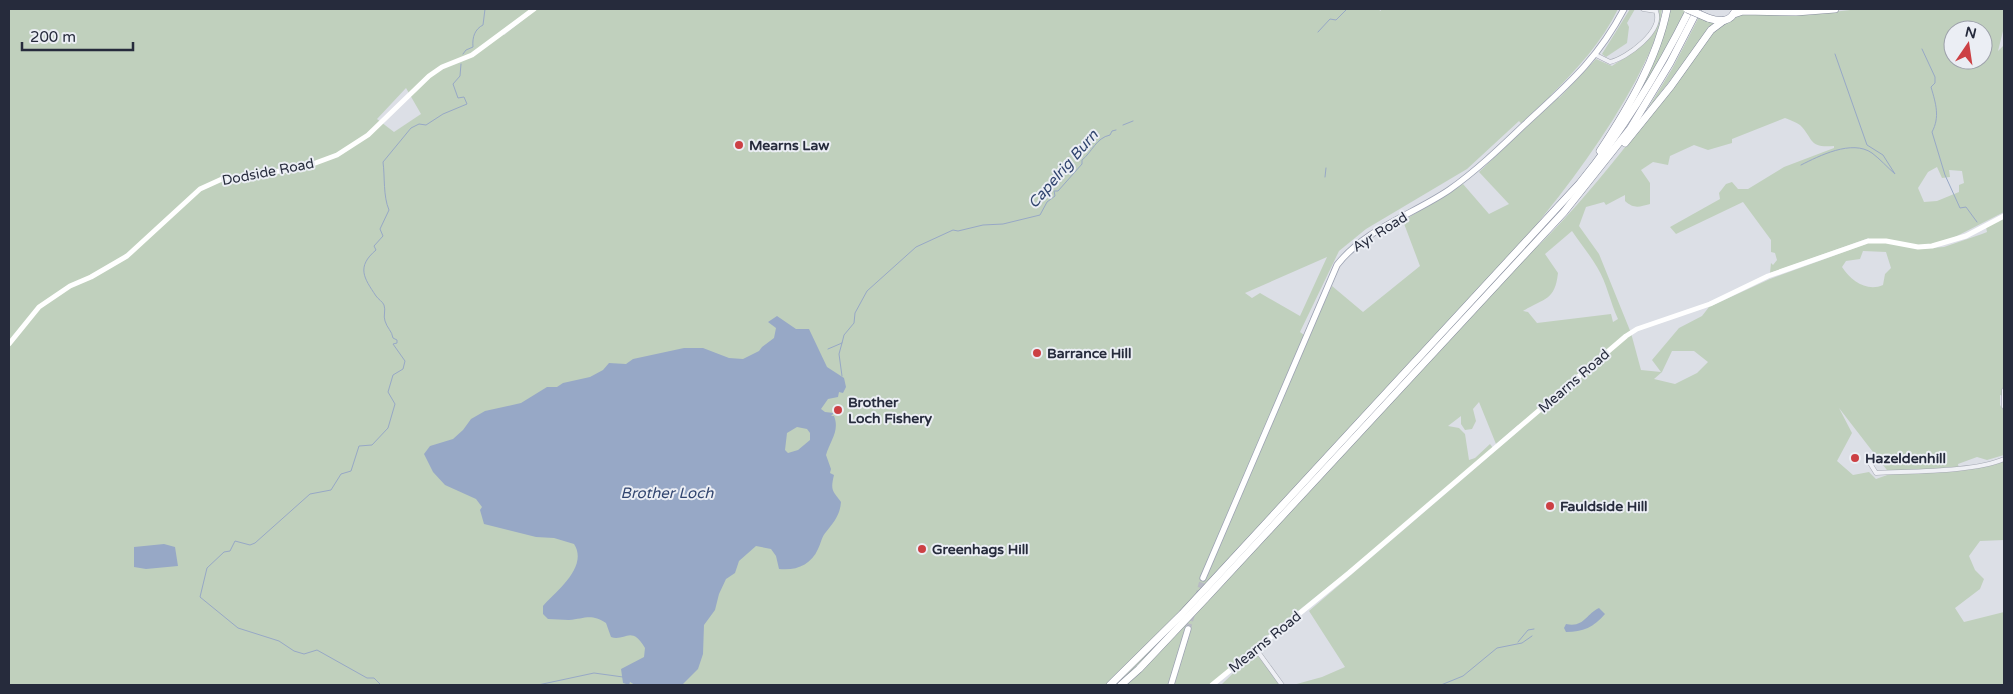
<svg xmlns="http://www.w3.org/2000/svg" width="2013" height="694" font-family="'Varela Round',sans-serif">
<style>
.green{fill:#c0d0bd;fill-rule:evenodd}
.water{fill:#97a8c6;fill-rule:evenodd}
.lines{fill:none;stroke-linecap:round;stroke-linejoin:round}
.stream{stroke:#97a8c6;stroke-width:1}
.primary-tunnel{stroke:#b8bbc4;stroke-width:5.5;stroke-dasharray:5.5 3;stroke-linecap:butt}
.street-casing{stroke:#a5a9b3;stroke-width:5}
.primary-casing{stroke:#9ca2b2;stroke-width:7}
.highway-casing{stroke:#848a9c;stroke-width:8}
.street{stroke:#eff0f5;stroke-width:4}
.secondary{stroke:#fff;stroke-width:5}
.primary{stroke:#fff;stroke-width:5.5}
.highway{stroke:#fff;stroke-width:7}
.highway-bridge-casing{stroke:#848a9c;stroke-width:8;stroke-linecap:butt}
.highway-bridge{stroke:#fff;stroke-width:7}
.poi-dot{fill:#cc4044;stroke:#ebeef4;stroke-width:2}
.labels{text-anchor:middle;dominant-baseline:central;stroke-width:4;stroke-linejoin:round;paint-order:stroke}
.poi-label{font-size:14px;font-weight:bold;fill:#262b3c;stroke:#ebeef4;text-anchor:start}
.street-label{font-size:14px;fill:#262b3c;stroke:#ebeef4}
.water-label{font-size:15px;font-style:italic;fill:#31456f;stroke:#ebeef4}
</style>
<rect width="100%" height="100%" fill="#dcdfe6"/>
<!-- green -->
<g class="green">
<path d="M9,9H530L503,31L504,35L537,9H1377L1381,11V9H1618C1602,42 1577,69 1551,95L1559,98L1596,59L1612,66C1637,50 1656,41 1659,9H1662C1660,34 1647,58 1636,80C1606,136 1570,183 1530,233L1539,245C1605,180 1659,102 1715,28L1742,14L1806,15L1859,9H2004V27L1998,51L2004,45V212L1949,240L1917,249L1944,247L1982,234L1987,232L1986,227L2004,218V403V396L2000,395V405L2004,411V455L1987,460L1977,457L1958,464L1959,469L2004,461V540L1980,541L1969,556L1975,570L1984,579L1980,589L1955,608L1964,622L2004,612V685H1293L1322,677L1345,667L1309,611L1521,429L1518,425L1496,444L1479,402L1473,409L1476,421L1472,429L1465,430L1461,424V416L1448,426L1459,428L1465,434L1469,460L1475,458L1490,444L1493,448L1354,566L1242,656L1214,685H9ZM1953,30H1983V60H1953ZM406,88L421,114L394,132L377,119ZM1785,118C1790,120 1796,122 1800,125C1814,139 1808,148 1834,146V148L1784,167L1748,189H1738L1732,182L1726,184L1719,193L1720,199L1670,227L1676,234L1743,202L1771,240V252L1775,253L1777,260L1773,265L1771,263L1770,273L1869,238L1866,244L1770,279L1709,307L1702,316L1679,328L1652,360L1661,372L1641,370L1631,333L1599,254L1579,226L1586,207L1604,202L1606,205L1625,195V201C1634,209 1639,207 1650,204V183L1641,170L1653,162L1668,165L1670,156L1694,145L1708,150L1732,143V139ZM1519,121L1525,128L1479,172L1509,204L1489,214L1463,184L1403,221L1420,266L1363,312L1332,286L1308,338L1300,332L1339,251L1366,229L1467,169ZM1937,167L1942,178L1950,177L1949,170L1962,171L1964,183L1959,185V192L1937,201L1924,202L1918,188L1928,172ZM1572,231C1580,243 1590,255 1597,267C1607,283 1610,302 1618,319L1613,322L1611,314L1537,323L1528,312L1523,311C1544,298 1555,301 1558,273L1545,254ZM1863,251L1886,252L1891,268L1885,274L1883,285C1867,292 1851,281 1842,267L1846,261L1860,259ZM1327,257L1300,316L1260,293L1252,298L1245,293ZM1672,351H1694L1708,362L1697,373L1675,384L1654,379L1662,372ZM1839,408L1890,474L1876,479L1869,472L1853,475L1837,461L1852,433Z"/>
<polygon points="1630,9 1635,9 1627,23 1629,27 1627,43 1606,57 1602,54"/>
<polygon points="1669,9 1680,9 1685,11 1652,74 1624,115"/>
<polygon points="1699,17 1714,23 1645,113 1672,69"/>
<polygon points="1258,649 1284,685 1221,685"/>
</g>
<!-- water -->
<g class="water">
<path d="M777,316L796,329H809L827,367L844,378L846,387L843,393L839,392L838,397L828,399L821,409L825,412L834,413L831,416H834C840,431 830,441 826,455L831,469L830,473L834,475C830,491 833,491 841,502C840,515 834,522 826,532C822,536 821,543 818,549C811,565 796,571 779,569L776,556L771,549L756,546L739,561L735,573L726,579L719,594L715,610L704,625L703,654L698,669L682,685H635L630,682L629,685L623,683L621,669L644,657L645,648C631,624 625,642 611,637L606,623C591,613 584,619 569,620C562,620 555,619 548,619L543,614V606C555,592 589,567 574,544L554,538L536,537L484,524L480,510L482,507L476,499L445,485L433,472L424,454L430,446L453,439L463,430L471,419L485,411L521,403L547,387H557L563,383L590,377L603,370L609,363L626,364L633,359L684,348H703L729,358L743,359L759,351L762,347L774,338L776,328L768,322ZM797,427L807,429L810,433V440L798,450L788,453L785,450L787,433Z"/>
<polygon points="164,544 175,547 178,566 146,569 134,567 134,547"/>
<path d="M1599,608L1605,614C1594,627 1583,632 1566,632L1564,628L1566,624C1584,628 1586,614 1599,608Z"/>
</g>
<g class="lines">
<!-- stream -->
<g class="stream">
<polyline points="1318,32 1330,19 1336,20 1347,9"/>
<path d="M1922,49L1935,77V83L1931,87C1936,104 1940,117 1932,132L1945,175L1960,208L1966,207L1977,222"/>
<path d="M463,54L466,50L473,47C472,37 475,29 483,25L485,9"/>
<polyline points="1123,125 1133,121"/>
<path d="M1801,165C1819,156 1852,139 1872,153C1880,159 1887,167 1895,174L1883,155L1867,145L1835,54"/>
<polyline points="1325,177 1326,168"/>
<path d="M828,349L842,343L844,335L854,323L855,313L867,291L916,247L953,230L958,231L983,225L1003,224L1040,215L1047,202L1055,196L1054,191H1058L1082,164V160C1092,152 1096,138 1110,135L1112,131L1116,130"/>
<polyline points="842,376 839,354 842,343"/>
<polyline points="1518,642 1528,630 1534,629"/>
<path d="M381,685L374,678H367L317,650L304,654L294,651L279,641L238,628L200,597L207,568L224,552L230,551L235,541L250,545L255,543L310,494L331,490L341,474L351,471L359,446L372,445L388,428L395,404L388,392L393,375L403,369L405,361L393,344L397,343V340L393,338C392,331 387,328 385,321C383,316 386,310 384,305C383,302 378,299 376,296C364,278 356,267 376,250L374,246L383,236L380,229L389,210C383,196 385,177 383,162L411,128L419,124L426,125L443,114L467,104L464,97L458,98L453,84L460,76L461,64"/>
<polyline points="538,685 594,673 623,677"/>
<polyline points="1441,685 1463,676 1497,648 1522,643 1532,636"/>
</g>
<!-- primary-tunnel -->
<g class="primary-tunnel">
<polyline points="1198,596 1203,578"/>
<polyline points="1188,629 1193,612"/>
</g>
<defs>
<g id="street">
<path d="M1596,55L1610,62C1627,58 1664,31 1656,11L1643,9"/>
<polyline points="2004,390 2004,407"/>
<path d="M1868,460L1876,473C1910,471 1975,472 2004,459"/>
<polyline points="1256,649 1282,685"/>
</g>
<g id="primary">
<path d="M1203,578L1337,265C1365,229 1412,215 1449,190C1476,171 1500,148 1524,125C1566,86 1596,62 1624,9"/>
<polyline points="1171,685 1188,629"/>
</g>
<g id="highway">
<polyline points="1734,14 1743,11 1796,12 1835,9"/>
<path d="M1708,18C1720,22 1731,23 1736,9"/>
<polyline points="1625,143 1671,86 1711,30 1723,21"/>
<path d="M1600,151C1628,108 1657,60 1667,9"/>
<path d="M1110,685L1182,614L1580,183C1624,129 1659,71 1690,9"/>
<polyline points="1121,685 1139,669 1206,598 1564,212 1630,129 1670,63 1698,9"/>
</g>
</defs>
<!-- street casing -->
<use href="#street" class="street-casing"/>
<!-- primary casing -->
<use href="#primary" class="primary-casing"/>
<!-- highway casing -->
<use href="#highway" class="highway-casing"/>
<!-- street -->
<use href="#street" class="street"/>
<!-- secondary -->
<g class="secondary">
<polyline points="9,344 39,307 70,286 91,277 127,256 200,189 222,179 302,168 337,155 368,135 429,76 442,67 472,55 534,9"/>
<polyline points="1212,685 1349,573 1626,336 1637,329 1710,304 1768,276 1868,241 1886,241 1918,247 1932,246 1966,236 2004,216"/>
</g>
<!-- primary -->
<use href="#primary" class="primary"/>
<!-- highway -->
<use href="#highway" class="highway"/>
<defs>
<polyline id="highway-bridge" points="1687,9 1708,18"/>
</defs>
<!-- highway-bridge casing -->
<use href="#highway-bridge" class="highway-bridge-casing"/>
<!-- highway-bridge -->
<use href="#highway-bridge" class="highway-bridge"/>
</g>
<!-- markers -->
<g class="poi-dot">
<circle cx="739" cy="145" r="5"/>
<circle cx="1037" cy="353" r="5"/>
<circle cx="838" cy="410" r="5"/>
<circle cx="1855" cy="458" r="5"/>
<circle cx="1550" cy="506" r="5"/>
<circle cx="922" cy="549" r="5"/>
</g>
<g class="labels">
<!-- poi labels -->
<g class="poi-label">
<text x="749" y="145">Mearns Law</text>
<text x="1047" y="353">Barrance Hill</text>
<text x="848" y="402">Brother<tspan x="848" dy="16">Loch Fishery</tspan></text>
<text x="1865" y="458">Hazeldenhill</text>
<text x="1560" y="506">Fauldside Hill</text>
<text x="932" y="549">Greenhags Hill</text>
</g>
<!-- street labels -->
<g class="street-label">
<text transform="translate(268 172) rotate(-11)">Dodside Road</text>
<text transform="translate(1380 232) rotate(-32)">Ayr Road</text>
<text transform="translate(1574 381) rotate(-41)">Mearns Road</text>
<text transform="translate(1265 642) rotate(-39)">Mearns Road</text>
</g>
<!-- water labels -->
<g class="water-label">
<text transform="translate(1063 169) rotate(-49)">Capelrig Burn</text>
<text x="667" y="493">Brother Loch</text>
</g>
</g>
<!-- border -->
<rect width="2013" height="694" fill="none" stroke="#262b3c" stroke-width="20"/>
<!-- north arrow -->
<g transform="translate(1968 45) rotate(13)"><circle r="24" fill="#ebeef4" stroke="#9ca0aa"/>
<path d="M0-4L9 19L0 12L-9 19Z" fill="#cc4044"/>
<text y="-8" font-size="14" font-weight="bold" text-anchor="middle" fill="#262b3c">N</text>
</g>
<!-- scale -->
<path d="M22 42v8h111v-8" fill="none" stroke="#262b3c" stroke-width="2.5"/>
<text x="30" y="42" font-size="15" fill="#262b3c" stroke="#ebeef4" stroke-width="4" paint-order="stroke">200 m</text>
</svg>
